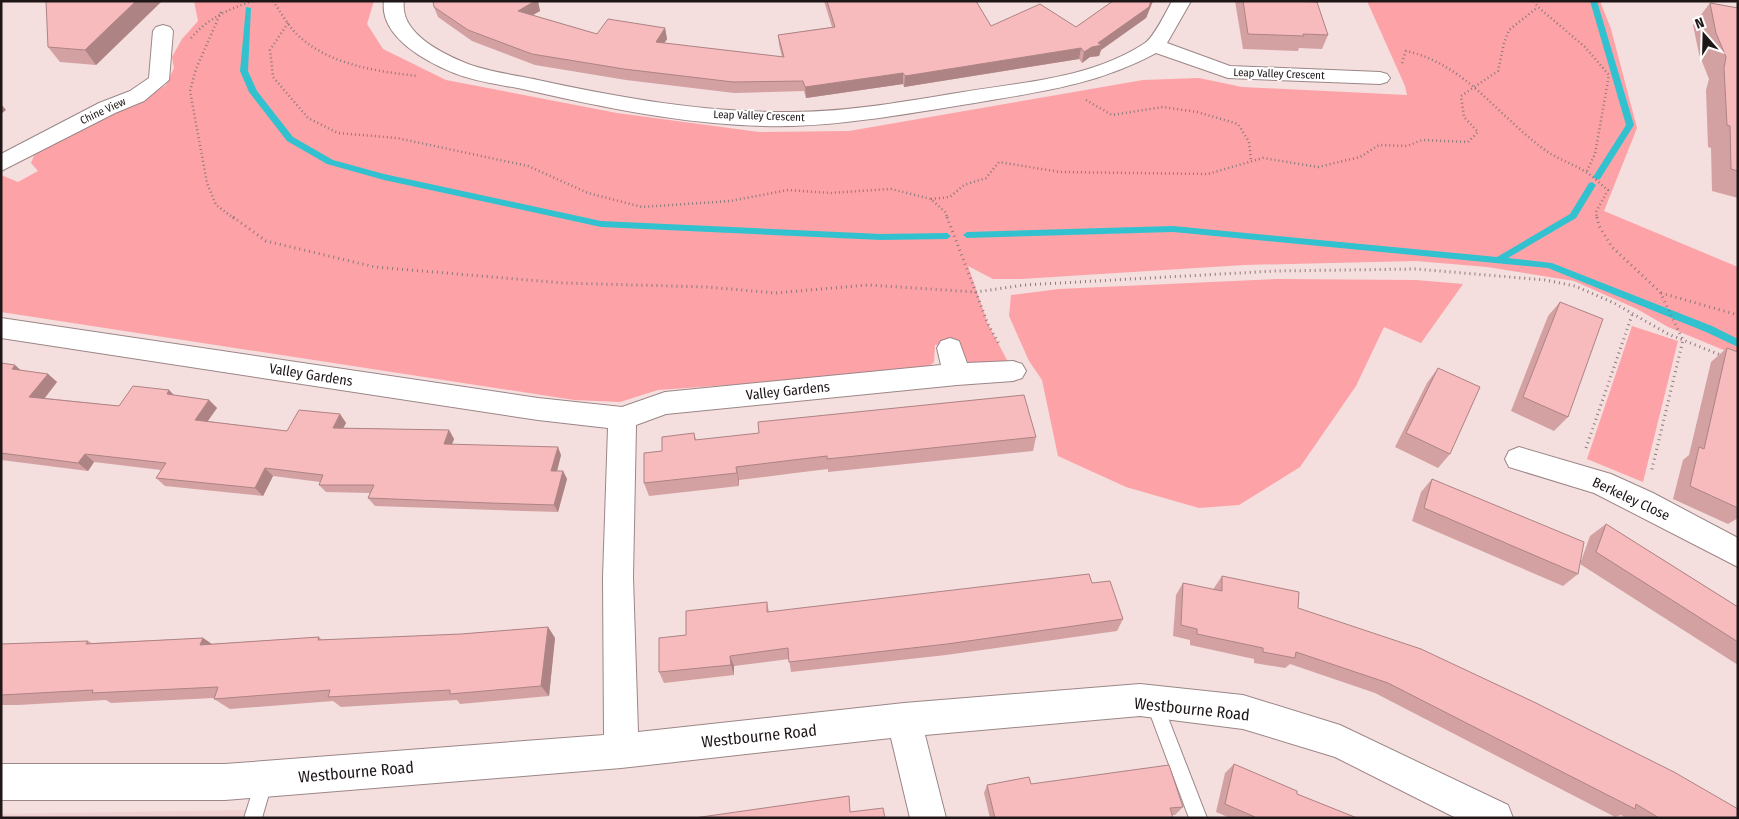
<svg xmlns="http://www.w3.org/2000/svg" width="1739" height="819" font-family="'Fira Sans Condensed',sans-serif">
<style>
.built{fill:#f1d1d2}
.green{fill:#fda2a7}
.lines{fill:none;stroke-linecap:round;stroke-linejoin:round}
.stream{fill:#32c2cf;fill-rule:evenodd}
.lane-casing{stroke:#9b8687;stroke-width:2}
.street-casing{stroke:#9b8687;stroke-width:2}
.path-far1{stroke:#8a7a7a;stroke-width:2.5;stroke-dasharray:1 3;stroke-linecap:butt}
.path{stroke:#8a7a7a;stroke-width:3;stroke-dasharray:1 4;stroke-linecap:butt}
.lane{fill:#fff;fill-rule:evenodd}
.street{fill:#fff;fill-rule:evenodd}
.wall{fill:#d4a1a3}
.shaded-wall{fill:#ad8384}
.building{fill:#f7bbbd;stroke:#ad8384}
.labels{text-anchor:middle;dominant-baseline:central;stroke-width:4;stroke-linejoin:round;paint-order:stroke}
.far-street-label{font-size:11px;fill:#1f1717;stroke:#fff}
.street-label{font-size:14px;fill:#1f1717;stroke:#fff}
.near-street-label{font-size:16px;fill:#1f1717;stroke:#fff}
</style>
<rect width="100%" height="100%" fill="#f5dede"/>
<!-- built -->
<polygon class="built" points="261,810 259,818 1,818 1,814"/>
<!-- green -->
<g class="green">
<path d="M194,1H374L367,24L383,49L446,80L617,113L759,132L849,131L1143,80L1199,78L1242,87L1407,95L1405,86L1367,1H1600L1611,29L1637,128L1604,211L1738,267V356L1668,327L1637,309L1574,281L1487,267L1416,261L1244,265L1021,279H993L968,266L988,324L1008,362C978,364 969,373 955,343L935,345L934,362L923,371L658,390L620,402L574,400L1,312V175L18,182L38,171L31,163L35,153L145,98L166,85L174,68L172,57L182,39L198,21Z"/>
<polygon points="1278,279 1416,280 1463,284 1421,343 1384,327 1356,386 1300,467 1239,505 1199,508 1126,487 1058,456 1042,380 1029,361 1009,316 1011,295 1059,289"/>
<polygon points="1632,326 1678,341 1643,482 1587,459"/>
</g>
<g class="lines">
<!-- stream -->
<g class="stream">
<polygon points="1590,1 1597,1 1634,125 1600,179 1597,180 1593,177 1626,125"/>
<polygon points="246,7 251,8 248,71 257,91 293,137 333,160 384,174 601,221 881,234 947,233 951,236 947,239 881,240 601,227 384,180 327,164 287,141 249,92 240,71"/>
<polygon points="1592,182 1596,185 1576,218 1508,258 1552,263 1712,326 1738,339 1738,347 1706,332 1548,268 1173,232 967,238 963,235 967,232 1173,226 1497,257 1570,214 1589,183"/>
</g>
<defs>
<g id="lane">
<polygon points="1154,695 1160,697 1207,818 1189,818 1146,703 1148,697"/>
<polygon points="264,771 270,774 273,780 262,818 244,818 258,774"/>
</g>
<g id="street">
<path d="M384,1H404C399,33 443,54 468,64C489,72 515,75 538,80C621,98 706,113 792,112C849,112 907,101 963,92C1024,82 1092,78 1145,43C1154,37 1166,12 1172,1H1191L1167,43L1230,66L1380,72L1387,74L1390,78L1387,82L1380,84L1228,78L1156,53C1093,87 1031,93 962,105C906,114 850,124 793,126C703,128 614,110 527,90C504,85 476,82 454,73C427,62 379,37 384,1Z"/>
<polygon points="163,25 170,27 173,31 169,80 144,101 115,113 1,171 1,154 99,103 130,91 149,78 153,31 156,27"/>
<polygon points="1,318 538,398 622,407 665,392 941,365 937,348 941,341 950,338 959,341 967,363 1013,361 1022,364 1026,371 1022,378 1013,381 957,385 666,414 636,425 633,577 638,732 904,703 1140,684 1243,695 1340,725 1508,805 1513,818 1456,818 1335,757 1243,729 1140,716 925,735 946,818 910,818 891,738 621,768 225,800 1,800 1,764 225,764 604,735 603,577 608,428 538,420 1,338"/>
<polygon points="1519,447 1611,474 1653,493 1738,538 1738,567 1594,493 1509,467 1505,459 1509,451"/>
</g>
</defs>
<!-- lane casing -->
<use href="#lane" class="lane-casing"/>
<!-- street casing -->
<use href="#street" class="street-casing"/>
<!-- path-far1 -->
<g class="path-far1">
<path d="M273,1C282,14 289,28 301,38C331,65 380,72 418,76"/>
<polyline points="1534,1 1538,7 1585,47 1609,75 1595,154 1586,173"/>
<polyline points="221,12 196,69 190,91 207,183 216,205 235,219"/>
<polyline points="288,23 270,50 273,77 308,118 338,133 397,138 528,166 588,193 642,207 730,201 788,190 830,193 891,189 931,199 945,212 948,219"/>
<path d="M191,38C208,18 229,9 253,1"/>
<path d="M1402,63L1406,51C1463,63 1497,114 1541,147C1554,158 1570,162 1584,171C1593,176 1600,184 1608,190L1596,212L1597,219"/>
<polyline points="1086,100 1112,115 1163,107 1197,112 1238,124 1249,142 1251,161"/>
<polyline points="931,199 950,197 964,185 986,178 999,162 1060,172 1208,174 1263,158 1318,167 1360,157 1379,145 1407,146 1422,140 1468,142 1478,132 1464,117 1461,96 1498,71 1504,43 1509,30 1538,7"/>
</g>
<!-- path -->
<g class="path">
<polyline points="233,217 266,241 375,267 563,283 708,287 775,293 868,285 976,292 1024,285 1275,271 1416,269 1545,280 1575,286 1614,303 1668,334 1723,356"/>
<polyline points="947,217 988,324 999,344"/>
<polyline points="1597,217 1599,226 1612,247 1660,292 1683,340 1651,473"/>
<polyline points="1661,293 1738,315"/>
<polyline points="1586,448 1632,315"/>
</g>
<!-- lane -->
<use href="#lane" class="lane"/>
<!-- street -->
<use href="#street" class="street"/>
</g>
<!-- wall -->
<g class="wall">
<polygon points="162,1 96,65 60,62 48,47"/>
<polygon points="433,1 538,1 540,11 533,15 597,34 665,28 667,39 664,43 782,57 779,45 778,35 832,27 824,1 976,1 991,26 1076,27 1113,1 1153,1 1146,18 1101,50 1099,56 1090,57 1082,63 1079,59 904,87 903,84 806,98 804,91 734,93 626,80 535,65 472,41 438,17 434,7"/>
<polygon points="1235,1 1294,1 1328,35 1322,49 1299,48 1298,51 1243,49"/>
<polygon points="1710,3 1738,8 1738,198 1712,191 1711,148 1708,147 1706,90 1709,79 1699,54 1693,25"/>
<polygon points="1560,302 1568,417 1554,431 1511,411 1548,316"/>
<polygon points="1727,348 1738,508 1738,518 1728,524 1673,499 1683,460 1689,455 1711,362"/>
<polygon points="1,363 22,371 48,374 57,382 45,398 119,406 169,390 174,395 209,400 217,408 207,421 287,431 340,414 346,423 343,428 449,430 454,439 452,444 561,455 557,471 563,471 567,479 558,512 495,510 375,506 368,498 370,493 326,492 319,485 320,482 273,476 263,496 165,486 156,478 161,470 94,462 88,471 1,460"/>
<polygon points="1438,368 1450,454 1438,468 1395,447 1427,383"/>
<polygon points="694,433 696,440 1036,437 1033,451 828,472 828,469 795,473 739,480 739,486 649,496 644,483"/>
<polygon points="1432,479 1578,574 1563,586 1412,521 1421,492"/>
<polygon points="1606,524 1738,607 1738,665 1580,564 1590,536"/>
<polygon points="1222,576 1298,608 1738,818 1626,818 1621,815 1615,817 1375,693 1290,664 1285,668 1254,663 1254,659 1190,645 1190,640 1173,636 1176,595 1183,583 1214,590 1214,588"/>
<polygon points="1092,583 1123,619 1117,631 946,655 791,672 789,659 734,666 734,675 664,683 659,672 686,635 767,602 769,612"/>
<polygon points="548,627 555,638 549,696 460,704 457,700 341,707 333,701 230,709 214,699 214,698 111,703 106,700 18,705 1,705 1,644 88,641 92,643 203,638 212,644 319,637 322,640 461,634"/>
<polygon points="1234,764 1297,794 1357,818 1230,818 1216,812 1225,773"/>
<polygon points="1031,784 1183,807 1175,815 1172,815 1173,818 990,818 984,793 987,785"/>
</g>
<!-- shaded-wall -->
<g class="shaded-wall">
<polygon points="136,1 162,1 96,65 85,50"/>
<polygon points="535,1 538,1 540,11 522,21 518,11"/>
<polygon points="1151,1 1153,1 1146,18 1101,50 1099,56 1090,57 1082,63 1084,52"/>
<polygon points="665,28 667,39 658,53 656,42"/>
<polygon points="1081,48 1079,59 904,87 905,76"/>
<polygon points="903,73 903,84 806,98 805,87"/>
<polygon points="1,104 6,110 1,114"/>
<polygon points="15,365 25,374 12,369"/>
<polygon points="48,374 57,382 39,405 29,397"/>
<polygon points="169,390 177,399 167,394"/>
<polygon points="209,400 217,408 203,428 195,420"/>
<polygon points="340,414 346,423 339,436 333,428"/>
<polygon points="449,430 454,439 449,452 444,444"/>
<polygon points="558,447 561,455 555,479 551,471"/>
<polygon points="85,454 94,462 88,471 78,463"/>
<polygon points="736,467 739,480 739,486 737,473"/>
<polygon points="265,468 273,476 263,496 255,488"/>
<polygon points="563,471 567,479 558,512 554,505"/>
<polygon points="548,627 555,638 549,696 541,686"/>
<polygon points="203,638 219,649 200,645"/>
<polygon points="730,656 734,666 734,675 731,665"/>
</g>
<!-- building -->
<g class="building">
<polygon points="46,1 136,1 85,50 48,47"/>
<polygon points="433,1 535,1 518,11 597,34 608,19 665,28 656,42 784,57 778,35 835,27 827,1 976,1 991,26 1040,4 1076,27 1113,1 1151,1 1149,7 1098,43 1102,45 1092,47 1084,52 1081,48 905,76 903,73 805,87 803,81 733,82 624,69 532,54 468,30 434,7"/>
<polygon points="1243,1 1294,1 1317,2 1328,35 1303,34 1304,36 1248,34"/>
<polygon points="1710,3 1738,8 1738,171 1731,169 1730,126 1727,125 1724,68 1726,57 1716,33"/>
<polygon points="1560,302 1603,319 1568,417 1523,397"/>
<polygon points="1727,348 1738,352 1738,508 1690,486 1699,447 1704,449"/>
<polygon points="1,363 15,365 12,369 48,374 29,397 119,406 133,386 169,390 167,394 209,400 195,420 287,431 299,410 340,414 333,428 449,430 444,444 558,447 551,471 563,471 554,505 490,503 368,498 374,485 319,485 323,475 265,468 255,488 156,478 166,463 85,454 78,463 1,453"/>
<polygon points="1438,368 1480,387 1450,454 1406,433"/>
<polygon points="1024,395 1036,437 827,459 827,456 793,460 736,467 737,473 644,483 644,453 662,451 662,437 694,433 695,440 759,433 758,422"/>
<polygon points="1432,479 1584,542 1578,574 1424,508"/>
<polygon points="1606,524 1738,607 1738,642 1596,552"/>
<polygon points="1089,574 1092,583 1110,581 1123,619 947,644 789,662 788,648 730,656 731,665 659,672 659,638 686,635 686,611 767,602 767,612"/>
<polygon points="1222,576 1299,592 1298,608 1421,649 1536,703 1674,772 1738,809 1738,818 1659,818 1636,804 1635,809 1388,683 1296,652 1295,658 1263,652 1263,648 1197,634 1197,629 1181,625 1183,583 1222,591"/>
<polygon points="548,627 541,686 450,694 450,690 328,697 330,690 214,699 218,687 92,693 93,690 1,695 1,644 88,641 86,644 203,638 200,645 319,637 318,640 461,634"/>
<polygon points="1234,764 1297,791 1297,794 1357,818 1255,818 1255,817 1225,804"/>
<polygon points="1169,765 1183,807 1170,808 1173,818 995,818 987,785 1029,777 1031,784"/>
<polygon points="849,796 850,812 883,808 885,818 694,818"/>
</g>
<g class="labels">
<!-- far-street labels -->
<g class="far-street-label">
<text transform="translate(1279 74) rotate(2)">Leap Valley Crescent</text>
<text transform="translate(103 111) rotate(-25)">Chine View</text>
<text transform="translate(759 116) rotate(2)">Leap Valley Crescent</text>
</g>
<!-- street labels -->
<g class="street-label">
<text transform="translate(311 375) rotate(9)">Valley Gardens</text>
<text transform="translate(788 391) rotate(-6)">Valley Gardens</text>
<text transform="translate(1631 499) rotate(25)">Berkeley Close</text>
</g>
<!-- near-street labels -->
<g class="near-street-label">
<text transform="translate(1192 709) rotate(6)">Westbourne Road</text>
<text transform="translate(759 736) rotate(-6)">Westbourne Road</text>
<text transform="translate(356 772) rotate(-5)">Westbourne Road</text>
</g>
</g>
<!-- border -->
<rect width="1739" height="819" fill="none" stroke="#1f1717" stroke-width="5"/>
<!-- north arrow -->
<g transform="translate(1704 35) rotate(340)" stroke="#ffffff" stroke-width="4" paint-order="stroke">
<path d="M0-4L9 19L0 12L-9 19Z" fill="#1f1717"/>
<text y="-8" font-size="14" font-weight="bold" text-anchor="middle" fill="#1f1717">N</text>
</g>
</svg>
